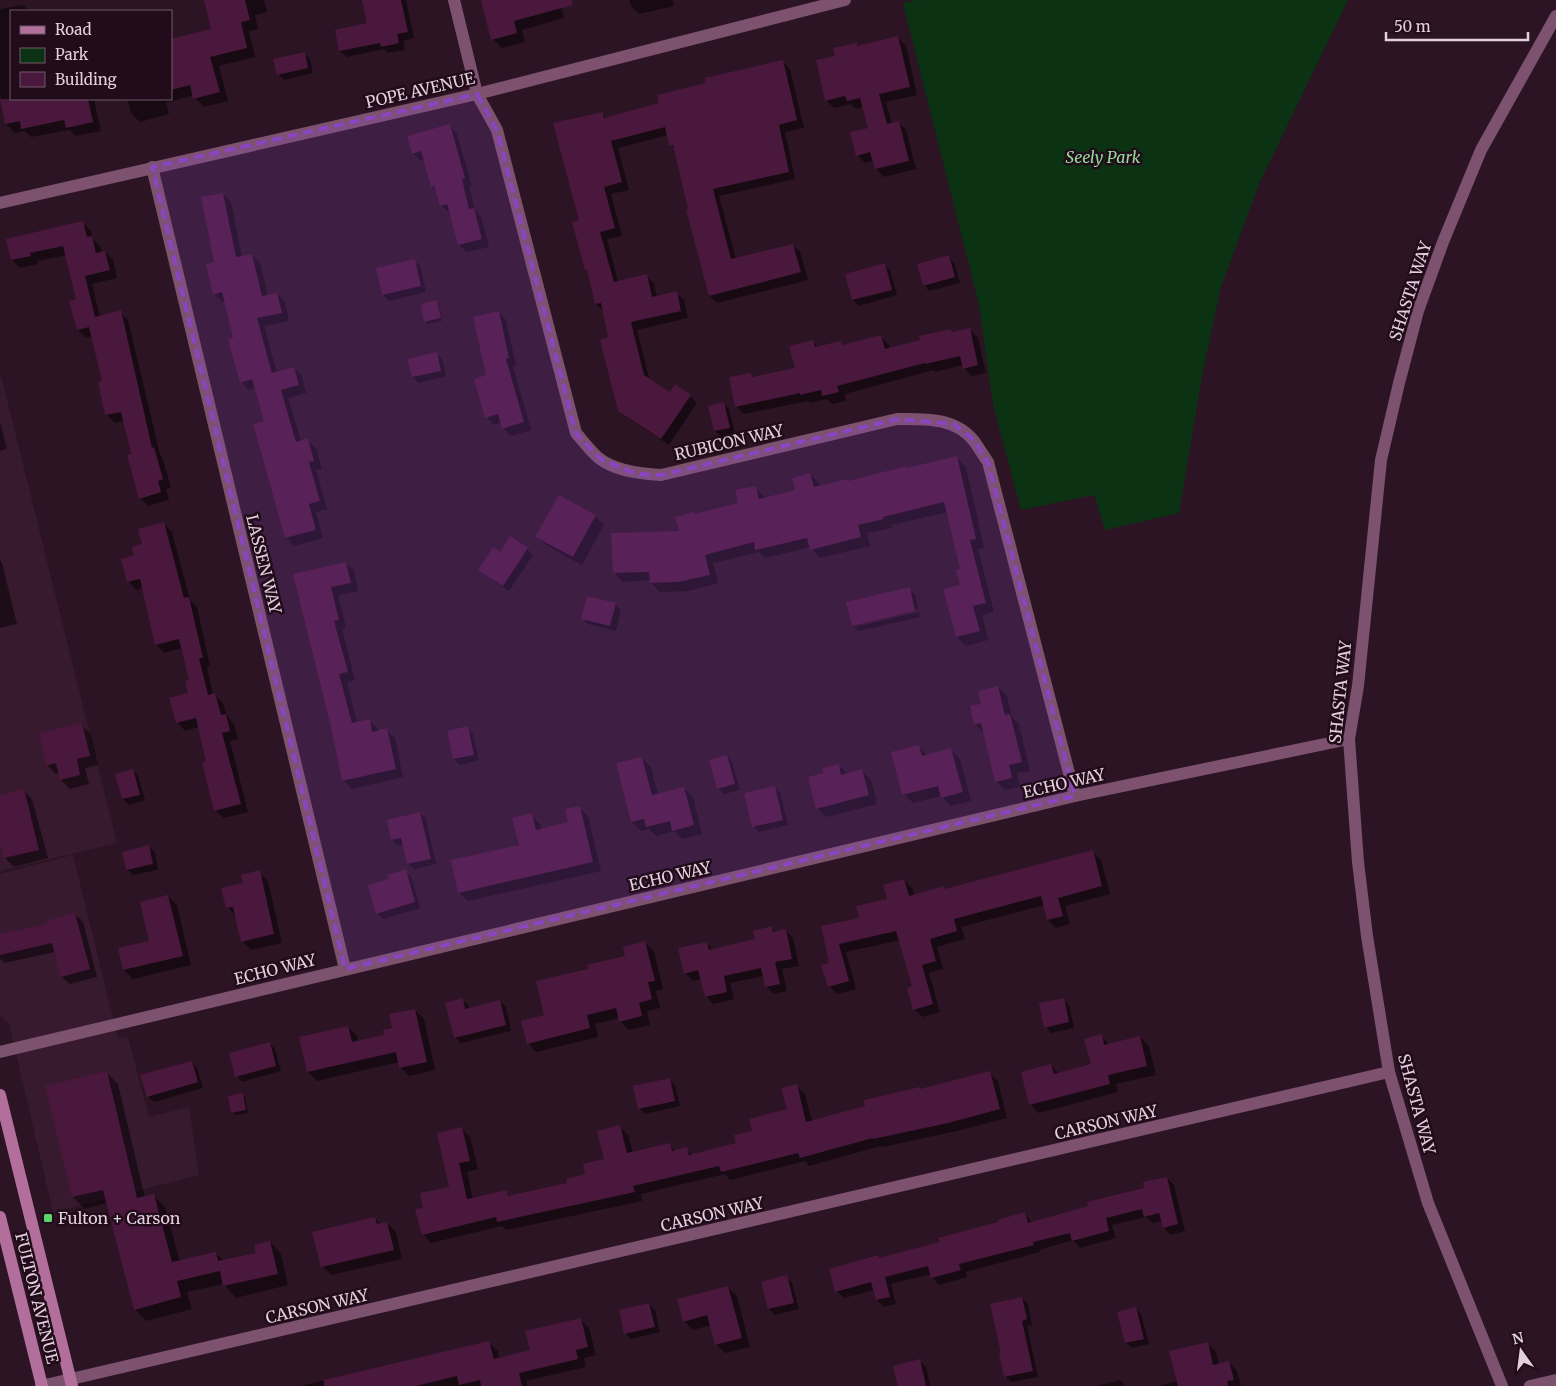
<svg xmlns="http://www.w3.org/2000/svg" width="1556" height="1386" font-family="Merriweather,serif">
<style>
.built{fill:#381a2f}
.green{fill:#0b3212}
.shadow{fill:#0007}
.building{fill:#4b183d}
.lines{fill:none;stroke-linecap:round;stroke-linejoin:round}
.minor{stroke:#7c526e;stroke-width:12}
.tertiary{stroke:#7c526e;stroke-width:12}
.secondary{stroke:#b26f9c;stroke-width:12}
.marked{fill:#8a45c3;fill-opacity:0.2;stroke:#8a45c3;stroke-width:4;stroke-dasharray:10 6;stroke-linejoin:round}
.poi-dot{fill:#5bd56e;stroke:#220b1b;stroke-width:2}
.labels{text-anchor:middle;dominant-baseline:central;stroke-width:5;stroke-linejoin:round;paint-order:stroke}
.street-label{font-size:16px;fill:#e2d1dc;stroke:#220b1b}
.park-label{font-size:16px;font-style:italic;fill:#93df9a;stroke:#220b1b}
.poi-label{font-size:16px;fill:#e2d1dc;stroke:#220b1b;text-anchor:start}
</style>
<rect width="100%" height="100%" fill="#2c1425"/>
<!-- built -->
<g class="built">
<polygon points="0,372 117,843 0,871"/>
<polygon points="73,855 118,1039 128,1037 149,1117 189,1107 199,1175 53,1212 9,1023 0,1016 0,874"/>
</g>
<!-- green -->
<polygon class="green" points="916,0 1348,0 1259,184 1221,287 1202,376 1179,513 1105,530 1094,495 1021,510 993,404 979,305 903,3"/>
<!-- shadow -->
<g class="shadow">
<polygon points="205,0 264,0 267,12 255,15 258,29 249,31 255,57 219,66 228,101 204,107 195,98 194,95 166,103 169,114 140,122 131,113 127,99 171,99 171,40 213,30"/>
<polygon points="363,0 406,0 414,38 403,41 405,50 388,53 384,49 347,57 340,51 368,24"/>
<polygon points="482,0 559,0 564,18 522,30 525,42 502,48 493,39"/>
<polygon points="629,0 673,0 674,6 639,14 631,6"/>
<polygon points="23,5 30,11 11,11 11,99 94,99 101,131 76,136 69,130 31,137 25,131 15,133 6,124 0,94 0,9"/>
<polygon points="898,37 906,46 917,95 886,102 892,124 898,122 906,130 916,169 884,177 876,169 874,161 865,163 857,155 869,129 864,107 856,109 851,104 834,108 826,100 837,57 856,44 859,46"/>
<polygon points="304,53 310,59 313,73 284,80 278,74"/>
<polygon points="783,62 790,69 804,128 785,132 795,179 719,196 736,259 793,245 800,252 808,280 717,303 710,296 676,150 671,145 668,135 618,148 629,190 611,194 622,236 607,239 618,282 646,276 654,283 657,297 676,293 684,300 688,318 637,330 650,381 671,394 690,396 697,403 669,445 628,418 620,410 610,338 604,311 596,304 589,273 586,269 580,221 602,113 607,118 661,104 708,84"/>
<polygon points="450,126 457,134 472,186 469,186 475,210 481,217 489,247 467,252 459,245 451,212 449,213 441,205 437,192 432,186 425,160 421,161 413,153"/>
<polygon points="223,194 231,202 242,257 252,255 260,263 268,296 277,294 285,302 289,321 264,326 277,373 294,368 302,376 306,393 288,398 301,441 307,440 316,448 322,469 316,470 327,509 316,512 323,538 294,546 286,537 266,422 256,388 249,390 241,382 234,339 226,301 222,302 214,294"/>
<polygon points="82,222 91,231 92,238 100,246 102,253 105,252 113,260 117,278 92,284 100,317 120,312 128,320 160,454 162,457 171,487 166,489 169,500 148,506 140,498 124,421 115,423 107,415 104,382 92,336 86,338 78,330 77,300 67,255 38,261 38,264 20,268 12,260"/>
<polygon points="949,257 954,263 960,283 929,291 924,285"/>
<polygon points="415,261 420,266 426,292 389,301 383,295 377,269"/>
<polygon points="885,265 890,270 897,295 859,306 853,300 847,275"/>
<polygon points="436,302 439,304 442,321 428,324 425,321"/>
<polygon points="498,312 506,320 516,365 513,366 531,430 511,436 503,428 501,422 494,425 487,417 488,376"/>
<polygon points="969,329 978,338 986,373 972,376 964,368 963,365 935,372 934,370 845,394 846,401 832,404 827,399 810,403 808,401 744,414 736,406 750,374 755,378 796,369 813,342 818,347 841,342 844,346 881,337 889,345 890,349 922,341 951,330 954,333"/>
<polygon points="436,353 442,359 446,376 419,383 413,377"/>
<polygon points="724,404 729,409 735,433 721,437 715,431 710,407"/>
<polygon points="0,422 7,449 0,451"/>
<polygon points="957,458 966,467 984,548 978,549 994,612 982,615 988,640 966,646 957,637 945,590 961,585 961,570 948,512 891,525 892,528 867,533 870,546 820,558 811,547 765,558 759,552 713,563 718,583 688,591 660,592 651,583 651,580 623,582 614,572 680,532 695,515 740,504 755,487 765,498 796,491 810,474 819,483 820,487 849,482"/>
<polygon points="595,516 604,525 582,565 546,545 537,536"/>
<polygon points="164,524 172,532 190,600 197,607 210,666 207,667 213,695 215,695 223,703 227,716 234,724 238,739 230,741 248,812 224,818 215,810 208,762 199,727 185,731 177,722 189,694 190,681 183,648 164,653 156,644 143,588 136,590 128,581 136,556 143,545"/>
<polygon points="527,549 533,555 509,591 486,575 480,570 500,554"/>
<polygon points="0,560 2,563 17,624 0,628"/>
<polygon points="345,563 354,571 358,591 338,595 346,628 342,629 355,680 347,683 357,723 369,720 377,728 378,732 386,730 395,738 403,777 352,789 344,781 332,727 295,575"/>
<polygon points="909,589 915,594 918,609 855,624 855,627 919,612 920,617 859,631 853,626"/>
<polygon points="615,604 621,610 616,631 588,624 582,618"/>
<polygon points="998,687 1007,696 1012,717 1019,724 1030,771 1017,773 1020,787 1005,790 996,781 985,734 975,724 982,705"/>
<polygon points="82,725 91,734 98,765 85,768 89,784 70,789 61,780 59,773 56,774 47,765"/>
<polygon points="468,728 473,734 479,760 460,765 454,759 448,732"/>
<polygon points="919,747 928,756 951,750 960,759 971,801 951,806 941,796 913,803 904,794"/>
<polygon points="727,756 732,762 740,790 724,794 718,788"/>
<polygon points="642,758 651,767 658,794 684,788 693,797 702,834 682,839 675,831 656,836 649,829 641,831 632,822"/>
<polygon points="838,765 848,774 862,771 871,780 877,804 826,817 817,808 825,774"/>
<polygon points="133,770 138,776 145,800 129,805 123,799"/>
<polygon points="775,788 780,793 788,825 759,832 754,826"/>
<polygon points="23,790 32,799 48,858 14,867 5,858 0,838 0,796"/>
<polygon points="579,807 588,816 601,871 468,901 459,892 520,846 531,815 540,824 542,830 569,823"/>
<polygon points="420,813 426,819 436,864 414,869 408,863 404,844 398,846 392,840 388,821"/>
<polygon points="149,847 155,852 158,870 133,875 127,869"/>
<polygon points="1092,851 1101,860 1110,894 1065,906 1070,924 1056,928 1048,920 1044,905 961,927 965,939 937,947 943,969 929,973 940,1012 923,1017 914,1009 914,987 900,940 846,952 856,989 837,994 829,986 831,964 822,927 860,919 889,900 904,880 912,888 914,896 944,887 946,890"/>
<polygon points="405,871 411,877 420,908 383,919 377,913 389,880"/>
<polygon points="259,872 268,881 282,943 251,950 242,941 236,916 227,907 245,884"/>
<polygon points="168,896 177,905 191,965 133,979 124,970 120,949 151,942"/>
<polygon points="75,914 83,922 97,977 70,984 62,977 55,952 5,963 0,959 0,935 48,925"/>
<polygon points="771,928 776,932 785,930 793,938 799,966 782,969 787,991 774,994 766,986 764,976 730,983 734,999 713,1004 706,996 702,979 693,981 685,973 707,943 713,950 756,940"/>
<polygon points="645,943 654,951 663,989 656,991 660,1008 647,1011 650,1025 629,1030 620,1021 619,1018 595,1024 598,1037 536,1052 528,1043 546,1016 589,970 626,957"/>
<polygon points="1063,999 1069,1005 1074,1028 1051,1033 1046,1027"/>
<polygon points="462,1000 468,1005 469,1009 500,1001 506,1007 511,1031 461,1043 455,1037"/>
<polygon points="415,1010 424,1019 435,1070 409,1076 400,1067 399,1062 317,1081 308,1072 348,1027 357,1036 358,1042 385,1036"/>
<polygon points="1101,1036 1110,1045 1140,1037 1149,1046 1156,1075 1116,1084 1118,1092 1039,1113 1030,1104 1051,1065 1059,1074 1092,1065"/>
<polygon points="269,1043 275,1049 281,1071 242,1082 237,1076"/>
<polygon points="192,1062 197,1068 203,1088 154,1102 148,1097"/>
<polygon points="107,1073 118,1084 145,1198 154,1196 165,1207 180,1262 216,1253 224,1261 258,1253 270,1242 281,1254 288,1285 236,1298 224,1284 187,1292 192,1309 146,1321 135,1309 107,1203 84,1209 73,1197 47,1087"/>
<polygon points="989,1073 998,1081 1007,1118 957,1131 883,1147 881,1146 809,1166 805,1161 730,1180 725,1174 641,1194 642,1201 507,1230 502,1226 431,1243 423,1234 425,1209 451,1188 462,1129 470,1137 478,1169 467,1172 473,1199 506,1192 511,1197 568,1184 587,1175 605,1160 620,1127 628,1135 633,1153 669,1145 676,1151 686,1149 693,1155 738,1144 754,1132 788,1110 796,1086 805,1094 812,1121 867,1107 919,1088 921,1090"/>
<polygon points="670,1080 675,1085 680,1106 645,1114 639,1108"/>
<polygon points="242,1095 245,1097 248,1113 235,1115 233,1113 229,1097"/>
<polygon points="1167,1178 1174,1185 1185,1231 1171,1235 1164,1228 1162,1221 1153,1223 1146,1217 1112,1225 1116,1238 1080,1248 1073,1240 1039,1250 1040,1252 966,1272 967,1277 939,1285 932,1277 931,1274 891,1284 896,1304 884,1307 877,1300 874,1290 844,1298 837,1291 878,1257 881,1259 941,1243 1025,1214 1032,1223 1146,1189"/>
<polygon points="375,1218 381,1225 387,1223 396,1232 402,1259 331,1275 322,1266"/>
<polygon points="786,1277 792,1283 799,1309 775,1315 769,1309 762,1283"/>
<polygon points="728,1287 737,1296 750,1347 725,1353 716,1344 711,1325 693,1330 684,1321"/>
<polygon points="1022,1298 1028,1304 1032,1325 1027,1326 1038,1377 1011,1382 1006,1377"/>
<polygon points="649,1304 655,1310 660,1332 631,1339 625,1333"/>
<polygon points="1136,1309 1141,1314 1149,1344 1132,1348 1126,1343"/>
<polygon points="581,1320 589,1328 596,1355 584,1358 586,1367 526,1381 528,1386 300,1386 489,1343 498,1351 499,1358 531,1351"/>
<polygon points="1207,1343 1216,1352 1219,1365 1229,1362 1237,1371 1241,1386 1159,1386 1178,1381"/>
<polygon points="920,1361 926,1367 930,1386 899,1386"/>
<polygon points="1120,1380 1125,1386 1097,1386"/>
</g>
<!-- building -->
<g class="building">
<polygon points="204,0 245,0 250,20 241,22 247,48 210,57 220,92 193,99 190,85 171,90 171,39 211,29"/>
<polygon points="362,0 401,0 408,32 397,34 399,43 381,47 380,43 339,51 335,30 367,23"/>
<polygon points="481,0 572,0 573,5 514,21 517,33 491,40"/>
<polygon points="898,36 910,87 879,94 887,124 899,121 909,161 875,169 870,152 856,156 850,132 868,128 860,98 847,101 845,96 825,101 816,60 835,56 833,48 857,43 857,46"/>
<polygon points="305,52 308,68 277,75 273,59"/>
<polygon points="783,60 797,120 779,125 789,172 713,189 731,259 793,244 801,272 709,296 686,209 688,209 673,145 669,146 665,127 611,141 622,182 604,187 615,228 600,232 614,282 647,274 652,297 677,291 681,311 631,322 644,375 670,392 675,384 691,395 661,439 618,411 600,340 608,337 601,303 595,304 587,269 585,270 572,222 579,220 553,123 603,112 604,118 659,103 657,95 706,83 705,78"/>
<polygon points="0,99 88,99 93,122 66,128 64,120 21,129 20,121 5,124"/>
<polygon points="450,124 465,178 462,179 469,209 474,208 482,239 458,245 447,204 440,206 434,186 431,187 421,151 412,154 407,136"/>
<polygon points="223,193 236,257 252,254 262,296 277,293 282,313 257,318 272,373 294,367 299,385 281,390 296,442 308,438 314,461 309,462 320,501 309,504 316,530 285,538 253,424 264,421 252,379 240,383 228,339 233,338 222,292 213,295 206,264 214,262 201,197"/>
<polygon points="83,221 87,237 92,236 96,253 105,251 110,270 85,276 95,317 121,310 152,448 154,447 163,479 158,481 161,492 139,499 127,455 131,454 121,412 105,415 98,382 102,381 89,327 77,330 69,301 76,299 63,246 30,253 31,256 11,260 6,239"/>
<polygon points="949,255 955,277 923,286 917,264"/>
<polygon points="415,259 421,286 382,295 376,268"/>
<polygon points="885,263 892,290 852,300 845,274"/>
<polygon points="437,300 441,318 424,322 421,304"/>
<polygon points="499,311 509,358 506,359 524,422 502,429 498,414 485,418 474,379 486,375 473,317"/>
<polygon points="970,328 978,365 963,369 960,356 925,364 925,363 837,386 839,392 822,396 821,390 800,395 800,393 735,407 729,377 751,373 752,377 795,368 789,346 813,340 815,347 841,341 842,345 881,335 885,349 920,340 919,336 951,329 952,332"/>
<polygon points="437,352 441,371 412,377 407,359"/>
<polygon points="724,402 730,428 714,431 708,406"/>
<polygon points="957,456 976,539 970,540 986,603 973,606 980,631 956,637 943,589 960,585 956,570 960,569 944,502 883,517 884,519 858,525 861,537 810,550 807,538 755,550 754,542 705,555 710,575 678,582 650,583 649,572 613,573 611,533 679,531 675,517 694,512 694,514 738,503 735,490 756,486 759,499 795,490 792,478 810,473 814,487 847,479 848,481 907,466 907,468"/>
<polygon points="559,495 596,515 573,557 535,537"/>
<polygon points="164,522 184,598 189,597 203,658 199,658 208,695 215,693 221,715 226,714 230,731 222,733 241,804 214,811 202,763 206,761 196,718 176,723 169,698 188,693 185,681 189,680 179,639 155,645 140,579 127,582 121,559 134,555 132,547 142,544 138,529"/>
<polygon points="510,536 528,548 503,586 478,570 493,547 500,552"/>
<polygon points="346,562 351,583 331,587 339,620 334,621 348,672 339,674 352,723 370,719 372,732 387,728 396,769 342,781 331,727 293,574"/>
<polygon points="910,587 915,611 852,626 846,602"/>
<polygon points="587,596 616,603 610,626 581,619"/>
<polygon points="998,686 1005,715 1010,714 1022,762 1009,765 1012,778 995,782 981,723 974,725 970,706 981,704 978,691"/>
<polygon points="82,723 90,756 77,759 80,775 60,780 56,763 46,766 39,733"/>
<polygon points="468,726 474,755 453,759 447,731"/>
<polygon points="919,745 922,756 951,748 963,792 941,798 938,786 902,795 891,752"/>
<polygon points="727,755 735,784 717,789 709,760"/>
<polygon points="642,757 652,795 684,787 694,825 672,831 670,821 646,827 644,819 631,822 616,763"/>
<polygon points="839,764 841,775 862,769 869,795 816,809 808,777 823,773 822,768"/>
<polygon points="133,769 140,795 122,799 115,774"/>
<polygon points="775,786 783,820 752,827 744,793"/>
<polygon points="24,789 39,850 4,858 0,843 0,795"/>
<polygon points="580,806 593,862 458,893 451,860 519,845 512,818 532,813 536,830 568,822 565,809"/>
<polygon points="420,812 431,859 407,864 401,838 391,840 387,820"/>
<polygon points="149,845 153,864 126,870 122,852"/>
<polygon points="1093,850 1102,886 1058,898 1063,916 1047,920 1041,896 954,919 957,931 930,939 936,961 922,965 933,1004 913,1010 907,988 912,986 896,931 839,944 849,981 828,987 821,965 829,963 821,926 859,918 856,906 887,899 883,885 904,879 909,896 944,886 945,889"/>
<polygon points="406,869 415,902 376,914 368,885 388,879 387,875"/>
<polygon points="260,870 274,934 241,942 233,907 226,908 221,888 243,883 241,875"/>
<polygon points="168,895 183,956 123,970 118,948 149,941 140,902"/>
<polygon points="75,913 90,969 61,977 52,943 0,955 0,934 47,924 46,921"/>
<polygon points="772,926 773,932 786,929 792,959 775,962 780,984 765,987 761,968 724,976 727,992 705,997 698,970 684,974 678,948 707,942 709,950 755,939 753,931"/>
<polygon points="645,941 655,981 648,982 652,999 639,1003 642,1016 619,1022 616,1008 587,1015 590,1028 527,1044 521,1021 544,1015 536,981 588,969 587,965 625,956 623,947"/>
<polygon points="463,998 465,1009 500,1000 506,1025 454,1038 445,1003"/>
<polygon points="1064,998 1069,1022 1044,1028 1039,1003"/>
<polygon points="415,1009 427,1062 399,1068 396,1052 307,1072 299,1037 348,1026 352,1042 384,1035 383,1030 392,1028 389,1014"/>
<polygon points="1102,1034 1104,1045 1140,1036 1147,1066 1108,1075 1110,1084 1029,1105 1021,1072 1051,1064 1054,1074 1091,1064 1084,1039"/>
<polygon points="270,1042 276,1066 235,1077 229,1053"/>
<polygon points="192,1061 198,1082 147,1097 140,1075"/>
<polygon points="107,1071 137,1198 154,1194 172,1262 216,1252 218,1261 256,1253 254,1245 270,1241 278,1274 223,1286 220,1271 177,1281 181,1297 134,1310 103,1190 72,1197 45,1086"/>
<polygon points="990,1071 1000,1109 948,1123 873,1139 873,1138 800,1158 798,1153 721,1172 719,1166 633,1186 635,1192 497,1222 496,1217 422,1235 415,1209 423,1208 420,1193 449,1187 437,1133 462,1127 470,1161 459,1163 467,1199 507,1190 508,1196 567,1183 566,1179 585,1174 583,1164 604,1159 597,1131 620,1125 627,1153 670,1143 672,1151 687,1147 689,1155 736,1143 734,1135 752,1131 749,1119 787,1109 781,1088 797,1084 806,1122 865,1106 864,1100 920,1087 920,1089"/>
<polygon points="670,1078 675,1101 638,1109 633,1086"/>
<polygon points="243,1093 246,1110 231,1113 228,1096"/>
<polygon points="1167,1177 1178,1224 1163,1228 1159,1213 1144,1217 1142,1209 1106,1218 1109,1231 1072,1241 1070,1233 1033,1242 1034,1245 959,1264 961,1270 931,1278 928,1266 885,1277 890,1297 876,1300 871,1282 835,1292 829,1269 878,1255 879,1258 940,1242 938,1238 998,1222 998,1220 1025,1212 1028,1223 1088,1206 1087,1202 1144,1188 1143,1182"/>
<polygon points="375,1217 377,1224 387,1222 394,1250 321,1267 312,1232"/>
<polygon points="787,1275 794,1303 768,1309 761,1282"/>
<polygon points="728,1286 742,1338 715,1345 707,1315 683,1322 677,1299"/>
<polygon points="1022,1297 1027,1319 1022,1321 1033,1371 1004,1377 999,1353 1001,1353 990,1304"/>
<polygon points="649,1303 655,1327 624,1334 619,1310"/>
<polygon points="1136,1307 1144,1339 1125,1343 1117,1312"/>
<polygon points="581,1318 588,1347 576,1350 578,1359 519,1373 522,1386 481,1386 480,1380 459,1385 457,1376 416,1386 324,1386 324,1380 489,1341 494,1359 530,1350 525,1331"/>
<polygon points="1208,1342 1213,1365 1229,1361 1234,1380 1227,1381 1228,1386 1178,1386 1169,1351"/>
<polygon points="920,1359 926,1386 898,1386 893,1366"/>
</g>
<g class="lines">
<!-- minor -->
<g class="minor">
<path d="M454,0L477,94L497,130L576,433C584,442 591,452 600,459C616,471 641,474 661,475L897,419C925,419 955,417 974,441C979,448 983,455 988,462L1075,796"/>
<polyline points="152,167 345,969"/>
<polyline points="0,1052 1075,796 1349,739"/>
<polyline points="41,1386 1389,1072"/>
<polyline points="1502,1386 1428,1203 1389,1072 1367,936 1358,862 1349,739 1358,686 1381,460 1399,383 1418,311 1443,242 1481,150 1556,16"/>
<polyline points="1530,1386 1556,1380"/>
</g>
<!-- tertiary -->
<polyline class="tertiary" points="0,203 477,94 845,0"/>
<!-- secondary -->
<g class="secondary">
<polyline points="0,1095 72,1386"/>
<polyline points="0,1217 42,1386"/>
</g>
</g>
<!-- marked area -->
<path class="marked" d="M477,94L497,130L576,433L601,459L637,474L661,475L897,419L954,424L974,440L988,462L1075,796L345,969L152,167Z"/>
<!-- markers -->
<rect class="poi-dot" x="43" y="1213" width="10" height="10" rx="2.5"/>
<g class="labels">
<!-- street labels -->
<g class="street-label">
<text transform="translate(420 90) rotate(-13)">POPE AVENUE</text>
<text transform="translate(1410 291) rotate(-72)">SHASTA WAY</text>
<text transform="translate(729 442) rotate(-13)">RUBICON WAY</text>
<text transform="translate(264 564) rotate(76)">LASSEN WAY</text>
<text transform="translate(1340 692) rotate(-84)">SHASTA WAY</text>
<text transform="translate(1064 783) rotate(-13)">ECHO WAY</text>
<text transform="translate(670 876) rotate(-13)">ECHO WAY</text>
<text transform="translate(275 969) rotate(-14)">ECHO WAY</text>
<text transform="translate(1417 1104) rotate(75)">SHASTA WAY</text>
<text transform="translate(1106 1122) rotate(-13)">CARSON WAY</text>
<text transform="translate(712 1214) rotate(-13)">CARSON WAY</text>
<text transform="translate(37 1298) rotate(76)">FULTON AVENUE</text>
<text transform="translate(317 1306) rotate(-13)">CARSON WAY</text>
</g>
<!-- park labels -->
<g class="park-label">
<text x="1103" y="157">Seely Park</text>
</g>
<!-- poi labels -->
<g class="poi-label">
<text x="58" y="1218">Fulton + Carson</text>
</g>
</g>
<!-- legend -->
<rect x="10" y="10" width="162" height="90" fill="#220b1b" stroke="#6f5a68"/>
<rect x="20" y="26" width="25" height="8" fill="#b26f9c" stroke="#6f5a68"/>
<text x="55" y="35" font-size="15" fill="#e2d1dc">Road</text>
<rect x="20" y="48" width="25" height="15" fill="#0b3212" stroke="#6f5a68"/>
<text x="55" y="60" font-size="15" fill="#e2d1dc">Park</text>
<rect x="20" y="72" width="25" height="15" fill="#4b183d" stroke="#6f5a68"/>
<text x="55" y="85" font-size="15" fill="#e2d1dc">Building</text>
<!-- north arrow -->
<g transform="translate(1521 1351) rotate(346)" stroke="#220b1b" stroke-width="4" paint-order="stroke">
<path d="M0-4L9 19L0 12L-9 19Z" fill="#e2d1dc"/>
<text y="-8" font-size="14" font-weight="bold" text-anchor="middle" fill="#e2d1dc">N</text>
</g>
<!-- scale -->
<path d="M1386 32v8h142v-8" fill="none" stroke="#e2d1dc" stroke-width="2.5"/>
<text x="1394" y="32" font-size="15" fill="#e2d1dc" stroke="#220b1b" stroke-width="4" paint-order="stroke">50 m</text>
</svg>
